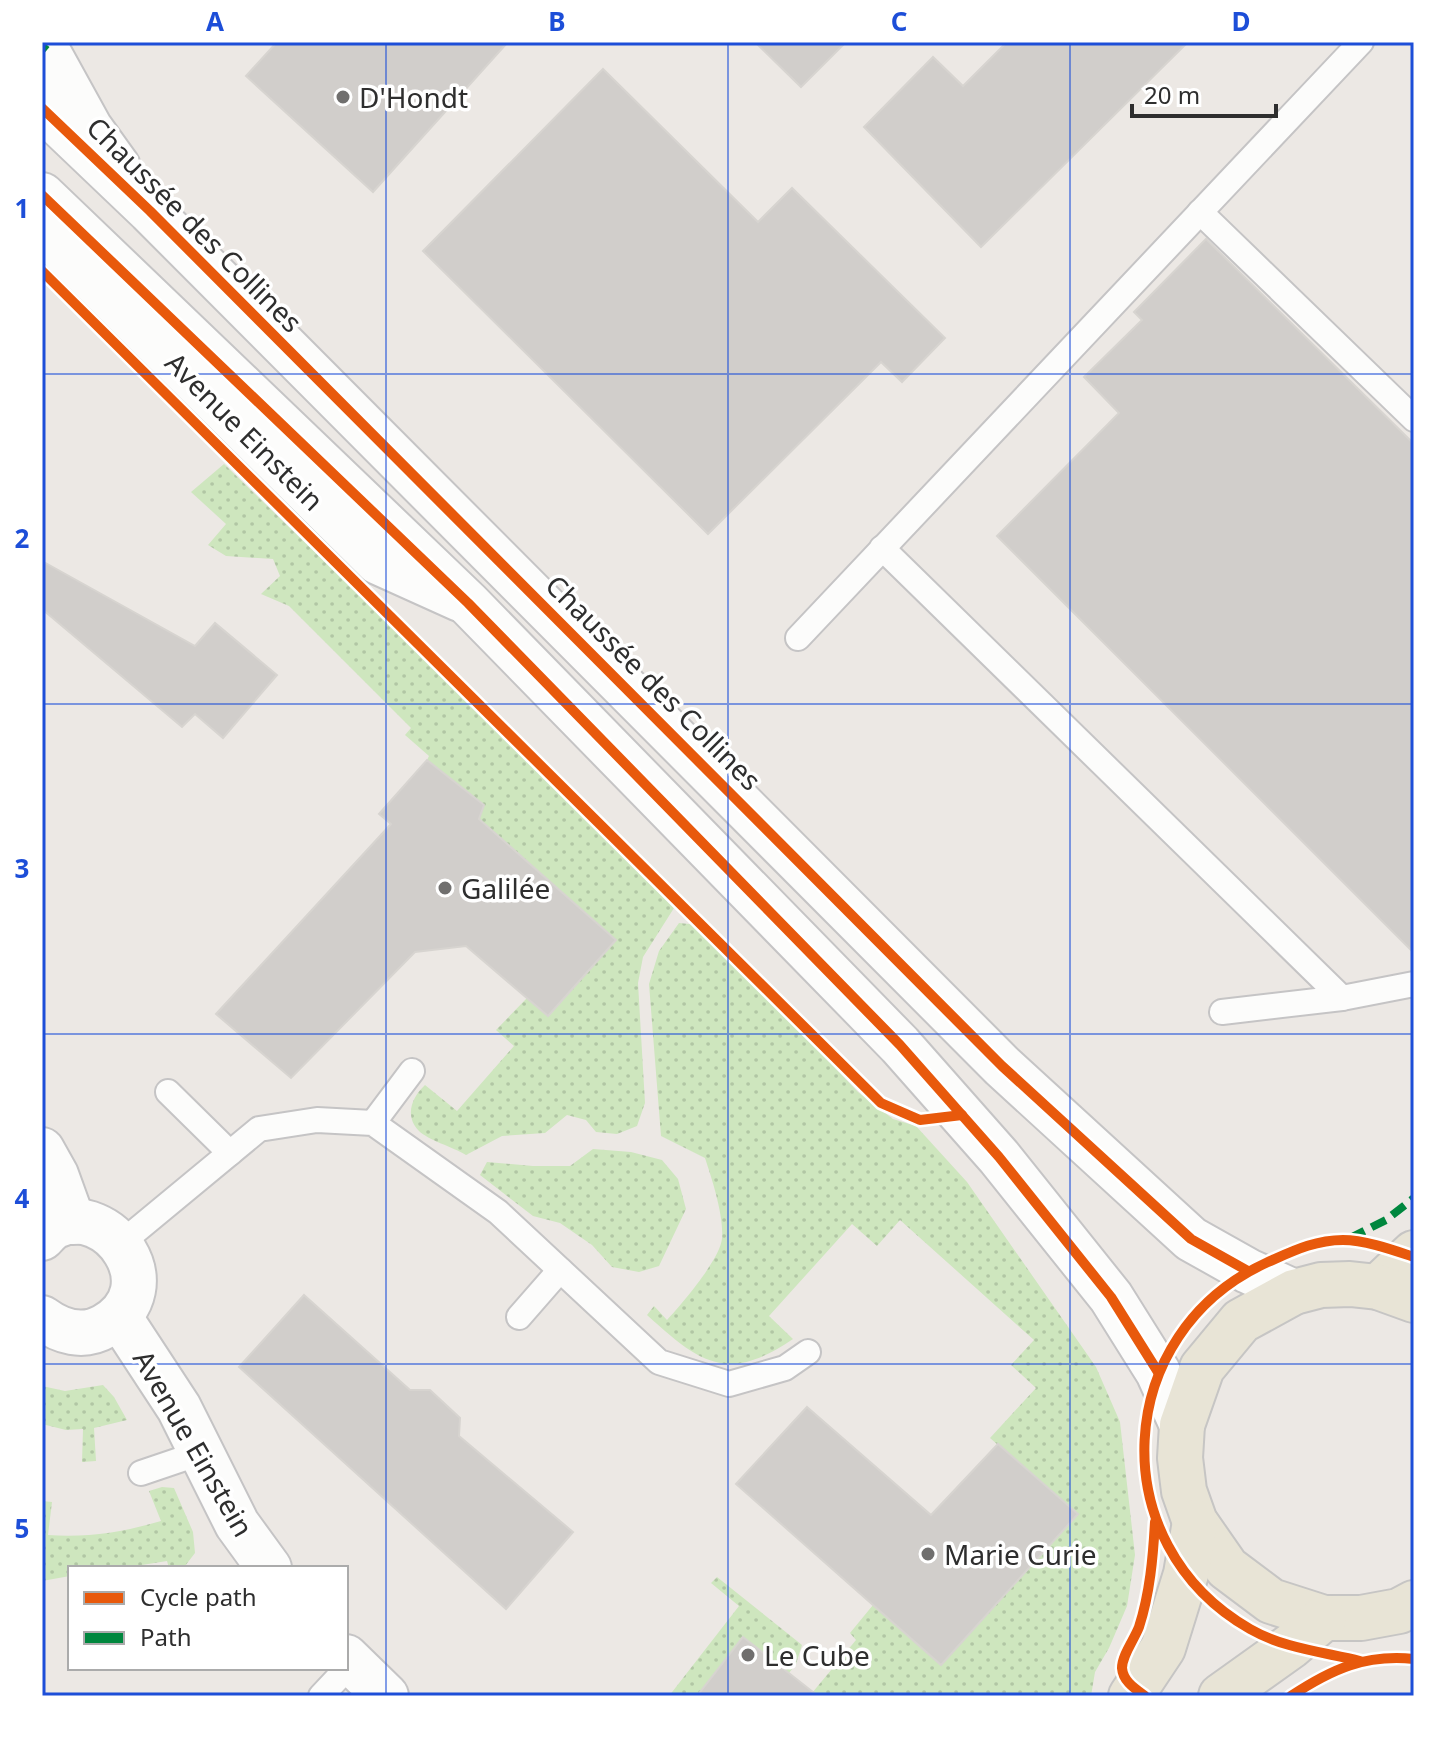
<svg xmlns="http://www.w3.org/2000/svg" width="1456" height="1738" font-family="'Noto Sans',sans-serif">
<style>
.grass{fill:url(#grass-dots)}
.building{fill:#d1cecb;stroke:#d7d4d0;stroke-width:2}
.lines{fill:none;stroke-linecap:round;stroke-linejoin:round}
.lane-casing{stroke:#c5c4c5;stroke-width:28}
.street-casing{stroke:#c5c4c5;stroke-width:48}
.secondary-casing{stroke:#c5c4c5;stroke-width:48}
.primary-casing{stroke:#c6c5c4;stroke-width:48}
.lane{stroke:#fcfcfb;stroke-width:24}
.street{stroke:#fcfcfb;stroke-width:44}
.secondary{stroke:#fcfcfb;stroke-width:44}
.primary{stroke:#e8e4d6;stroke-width:44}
.quiet{stroke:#00873e;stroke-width:8;stroke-dasharray:16 8;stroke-linecap:butt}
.cycleway-casing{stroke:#fff;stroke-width:15}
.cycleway{stroke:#e8590c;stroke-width:10}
.grid{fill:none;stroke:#1d4ed8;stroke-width:2;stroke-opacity:0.55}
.poi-dot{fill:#706f6e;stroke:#fff;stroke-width:3}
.labels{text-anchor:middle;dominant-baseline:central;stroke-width:7;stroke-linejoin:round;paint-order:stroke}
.poi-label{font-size:28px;fill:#2e2e2e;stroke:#fff;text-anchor:start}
.street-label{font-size:28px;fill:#2e2e2e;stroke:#fff}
.neatline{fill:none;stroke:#1d4ed8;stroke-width:3}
.grid-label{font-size:26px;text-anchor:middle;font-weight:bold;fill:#1d4ed8}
</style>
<defs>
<pattern id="grass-dots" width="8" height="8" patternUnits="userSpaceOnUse" patternTransform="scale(2)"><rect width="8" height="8" fill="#cee6be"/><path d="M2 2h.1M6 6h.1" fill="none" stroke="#b1c6a4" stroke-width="1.8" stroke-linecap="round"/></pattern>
</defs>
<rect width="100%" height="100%" fill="#ece8e4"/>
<!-- grass -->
<g class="grass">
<path d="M224,464L481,713L674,908L643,957L638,983L645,1103L637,1126L617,1134L596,1132L586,1120L567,1115L545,1133L502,1136L466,1155C453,1147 428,1140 419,1131C404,1116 412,1097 425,1085L457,1111L514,1046L496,1030L527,998L549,1016L616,940L479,819L484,805L427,760L429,756L405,735L411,728L289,606L261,594L280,576L273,559L226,556L208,545L226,524L191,492Z"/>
<path d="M679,923L699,925L858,1092L893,1119L916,1126L967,1182L1096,1367L1120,1422L1135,1555L1127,1606L1109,1648L1095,1672L1091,1696H816L812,1693L856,1640L850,1633L873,1605L941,1665L1078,1515L990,1438L1036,1388L1011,1365L1034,1340L900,1220L877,1246L852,1224L769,1316L793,1339C727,1384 700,1363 647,1315L654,1306L667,1320C682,1304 721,1258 722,1238C724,1216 712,1179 705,1158L661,1136L649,984L659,951Z"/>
<polygon points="593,1149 631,1152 662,1160 678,1179 686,1209 659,1266 639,1272 612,1267 592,1245 560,1223 533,1216 480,1175 487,1162 533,1166 570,1166"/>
<polygon points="103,1385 114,1397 127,1420 94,1428 96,1461 82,1462 83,1429 66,1430 42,1424 42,1386 65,1391"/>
<path d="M162,1487L174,1488L193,1532L195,1553L185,1566L169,1568L167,1561L123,1568H70V1576L42,1581V1501L52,1502L48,1535C87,1538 124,1532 161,1521L149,1491Z"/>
<polygon points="717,1577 802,1645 796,1664 789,1673 743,1638 697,1696 669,1696 739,1606 711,1583"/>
</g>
<!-- building -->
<g class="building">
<polygon points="277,42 508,42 373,192 246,76"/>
<polygon points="755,42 846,42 801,87"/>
<polygon points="1007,42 1188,42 981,247 864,127 933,57 963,86"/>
<polygon points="603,69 758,222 792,188 945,338 902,382 881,362 708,534 423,251"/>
<polygon points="1206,239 1414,444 1414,953 997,536 1119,413 1084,377 1142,320 1134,312"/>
<polygon points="42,561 195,646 215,623 277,675 223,738 195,714 182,727 42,609"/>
<polygon points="427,760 484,805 479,819 616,940 548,1016 466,946 415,952 291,1078 216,1014 391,824 379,814"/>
<polygon points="304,1295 410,1390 430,1390 460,1418 459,1436 573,1532 506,1609 239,1367"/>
<polygon points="807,1407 931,1515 998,1444 1078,1514 941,1665 736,1484"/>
<polygon points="743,1637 818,1696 697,1696"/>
</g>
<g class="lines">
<defs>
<g id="lane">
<polyline points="1200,212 1414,419"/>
<polyline points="882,548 1342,998"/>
<polyline points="798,638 1361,42"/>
<polyline points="1222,1012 1342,998 1414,984"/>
<polyline points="168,1092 230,1153"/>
<polyline points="373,1123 412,1071"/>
<polyline points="120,1244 259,1129 317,1120 373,1123 498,1212 659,1362 729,1384 785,1368 808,1352"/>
<polyline points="519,1317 560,1270"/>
<polyline points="141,1473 200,1453"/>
<polyline points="321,1696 352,1663"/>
</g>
<g id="street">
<polyline points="46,42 47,50 90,128 118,167"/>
<polyline points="42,230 378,562 460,599"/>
<polyline points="42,1150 56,1175 73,1222"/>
<path d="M42,1238C46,1234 51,1228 56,1226C108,1201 172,1287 105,1326C83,1339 61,1332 42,1318"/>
<polyline points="120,1318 179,1408 237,1524 269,1568"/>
<polyline points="346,1657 386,1696"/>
</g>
<g id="secondary">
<polyline points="42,108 150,211 1002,1066 1191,1239 1248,1271 1294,1292"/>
<polyline points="42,195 468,603 900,1045 999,1157 1111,1297 1158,1372 1182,1425"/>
</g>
<g id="primary">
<polyline points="1378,1287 1414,1253"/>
<polyline points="1414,1300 1378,1287 1350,1284 1321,1285 1294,1292 1241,1321 1202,1368 1182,1425 1180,1458 1184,1491 1195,1522 1227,1568 1271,1601 1324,1618 1361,1618 1399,1611 1414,1603"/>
<polyline points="1131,1696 1163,1648 1186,1574 1195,1522"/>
<polyline points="1221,1696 1291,1646 1324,1618"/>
</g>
</defs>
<!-- lane casing -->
<use href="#lane" class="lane-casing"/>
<!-- street casing -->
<use href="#street" class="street-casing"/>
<!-- secondary casing -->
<use href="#secondary" class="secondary-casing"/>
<!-- primary casing -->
<use href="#primary" class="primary-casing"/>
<!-- lane -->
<use href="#lane" class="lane"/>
<!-- street -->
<use href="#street" class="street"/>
<!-- secondary -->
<use href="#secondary" class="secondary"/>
<!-- primary -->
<use href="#primary" class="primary"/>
<!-- quiet -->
<g class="quiet">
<polyline points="42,46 47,50"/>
<polyline points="1350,1238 1386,1220 1414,1198"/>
</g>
<defs>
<g id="cycleway">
<polyline points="42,108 150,211 1002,1066 1191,1239 1248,1271"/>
<polyline points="42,195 468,603 900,1045 999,1157 1111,1297 1158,1372"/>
<polyline points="42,271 881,1103 920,1120 962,1115"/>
<path d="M1360,1661C1323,1652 1283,1648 1250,1629C1101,1544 1112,1332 1268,1262C1293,1251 1315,1240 1343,1240C1365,1240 1393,1250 1414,1257"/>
<path d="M1145,1696C1134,1688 1123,1681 1122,1668C1122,1655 1134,1640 1139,1627C1150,1593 1153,1557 1155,1522"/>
<path d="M1291,1696C1332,1669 1365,1654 1414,1659"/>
</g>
</defs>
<!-- cycleway casing -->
<use href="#cycleway" class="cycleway-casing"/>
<!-- cycleway -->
<use href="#cycleway" class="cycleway"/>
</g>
<!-- grid -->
<path class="grid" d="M386,42V1696M728,42V1696M1070,42V1696M42,374H1414M42,704H1414M42,1034H1414M42,1364H1414"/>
<!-- markers -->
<g class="poi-dot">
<circle cx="343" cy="97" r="8"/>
<circle cx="445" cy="888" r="8"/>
<circle cx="928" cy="1554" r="8"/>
<circle cx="748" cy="1655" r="8"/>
</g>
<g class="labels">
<!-- poi labels -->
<g class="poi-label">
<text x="359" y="97">D'Hondt</text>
<text x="461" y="888">Galilée</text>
<text x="944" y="1554">Marie Curie</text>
<text x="764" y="1655">Le Cube</text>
</g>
<!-- street labels -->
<g class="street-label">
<text transform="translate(195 224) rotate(45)">Chaussée des Collines</text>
<text transform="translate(245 431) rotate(45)">Avenue Einstein</text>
<text transform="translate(654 682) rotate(45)">Chaussée des Collines</text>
<text transform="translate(194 1443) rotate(60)">Avenue Einstein</text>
</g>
</g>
<!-- border -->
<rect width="1456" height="1738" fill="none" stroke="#ffffff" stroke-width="88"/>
<!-- legend -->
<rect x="68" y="1566" width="280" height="104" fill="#ffffff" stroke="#ababab" stroke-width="2"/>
<rect x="84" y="1592" width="40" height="12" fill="#e8590c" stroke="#ababab" stroke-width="2"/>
<text x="140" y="1606" font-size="24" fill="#2e2e2e">Cycle path</text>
<rect x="84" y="1632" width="40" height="12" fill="#00873e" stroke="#ababab" stroke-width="2"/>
<text x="140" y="1646" font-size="24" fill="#2e2e2e">Path</text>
<!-- scale -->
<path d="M1132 104v12h144v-12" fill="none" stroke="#2e2e2e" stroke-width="4"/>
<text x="1144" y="104" font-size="24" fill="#2e2e2e" stroke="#ffffff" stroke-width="6" paint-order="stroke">20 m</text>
<rect x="44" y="44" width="1368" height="1650" class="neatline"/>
<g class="grid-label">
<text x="215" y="31">A</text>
<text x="557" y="31">B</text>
<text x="899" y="31">C</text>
<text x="1241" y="31">D</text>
<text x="22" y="218">1</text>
<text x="22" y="548">2</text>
<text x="22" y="878">3</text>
<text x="22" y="1208">4</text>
<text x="22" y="1538">5</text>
</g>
</svg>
